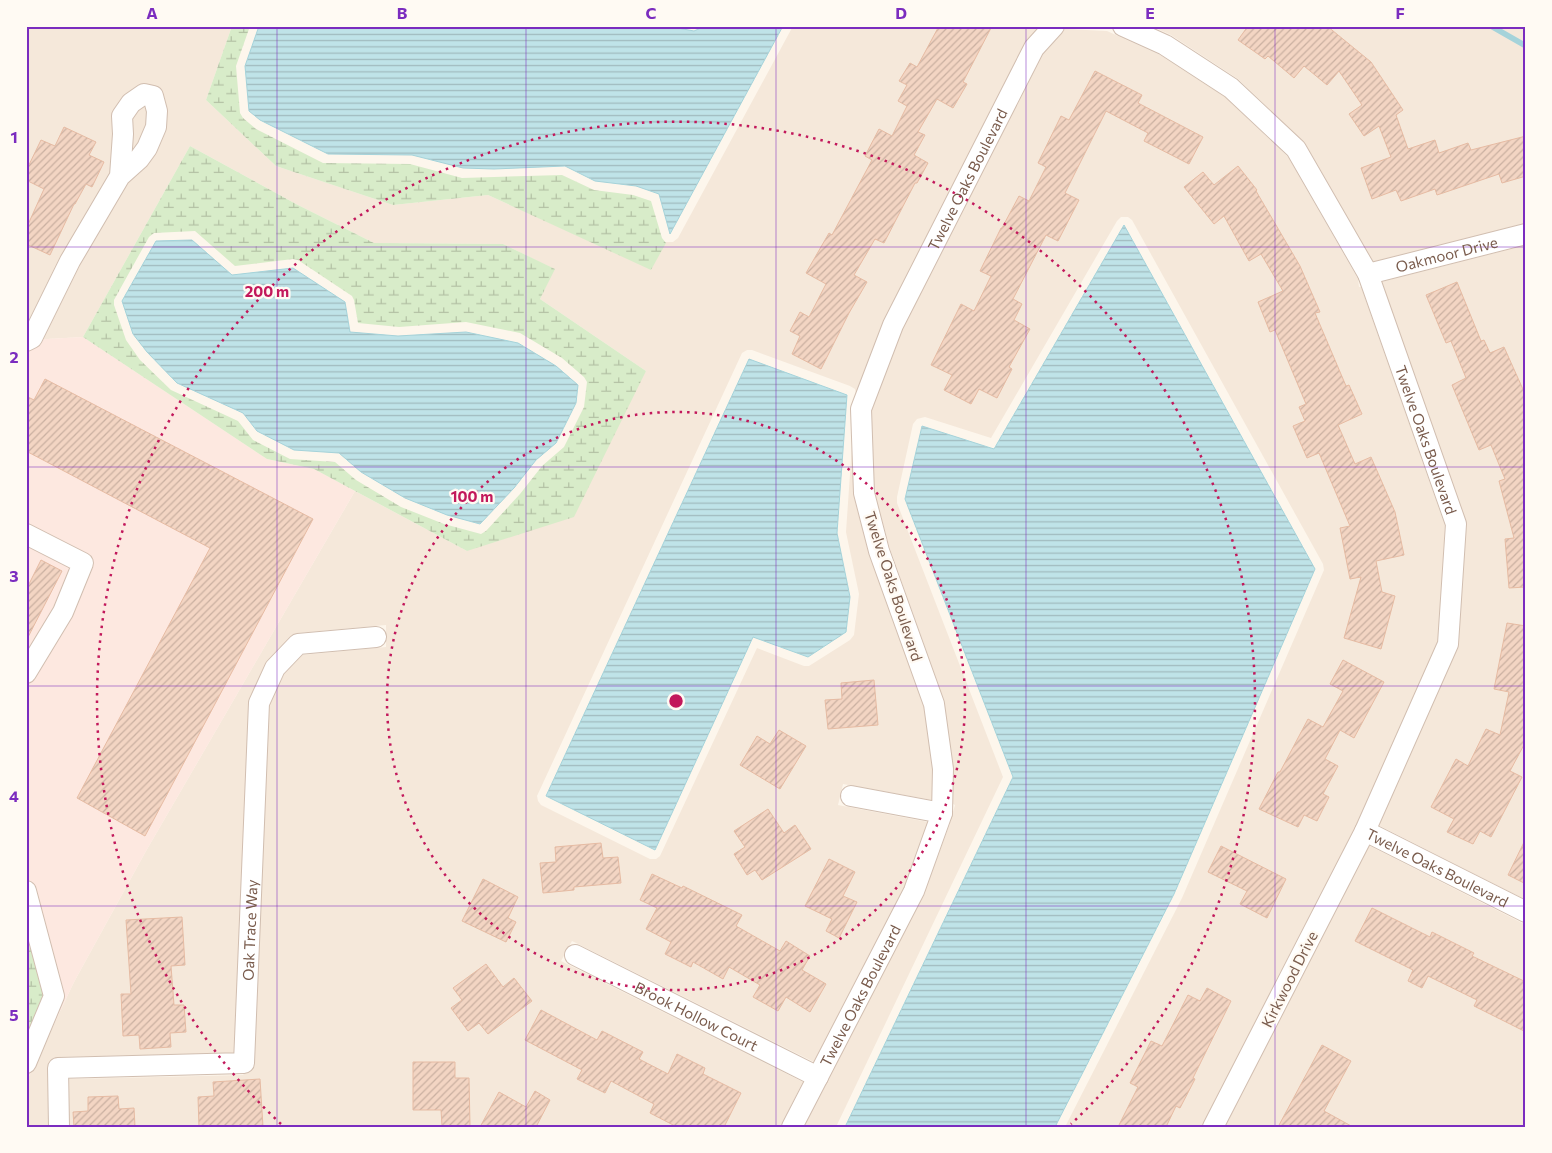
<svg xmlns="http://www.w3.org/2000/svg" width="1552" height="1153" font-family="Commissioner,sans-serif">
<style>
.residential{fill:#f5e8da}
.commercial{fill:#fde8e0}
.wetland{fill:url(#wetland-marsh);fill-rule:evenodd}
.water{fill:url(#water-rules);stroke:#a5d3da}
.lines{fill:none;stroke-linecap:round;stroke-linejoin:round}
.stream{stroke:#a5d3da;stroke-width:5.5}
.building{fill:url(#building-hatch);stroke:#e6bba3}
.minor-casing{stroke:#d1beb0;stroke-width:22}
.minor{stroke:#fff;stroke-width:20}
.grid{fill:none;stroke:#7b2cbf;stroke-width:1;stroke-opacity:0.55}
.ring{fill:none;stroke:#c2185b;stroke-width:2.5;stroke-dasharray:2.5 5}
.labels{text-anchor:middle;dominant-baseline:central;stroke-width:4.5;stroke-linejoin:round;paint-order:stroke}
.street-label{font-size:15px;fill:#7a5c4d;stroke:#fffaf3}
.centre{fill:#c2185b;stroke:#fffaf3;stroke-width:2.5}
.ring-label{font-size:15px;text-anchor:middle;font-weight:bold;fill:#c2185b;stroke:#fffaf3;stroke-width:4.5;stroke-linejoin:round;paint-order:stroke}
.neatline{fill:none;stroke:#7b2cbf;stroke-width:2}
.grid-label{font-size:16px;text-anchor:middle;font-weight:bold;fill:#7b2cbf}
</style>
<defs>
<pattern id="wetland-marsh" width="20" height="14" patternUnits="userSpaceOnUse" patternTransform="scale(1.25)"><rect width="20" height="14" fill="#d8ecc9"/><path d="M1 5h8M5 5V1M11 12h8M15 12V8" fill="none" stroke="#b4c2a5"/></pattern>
<pattern id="water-rules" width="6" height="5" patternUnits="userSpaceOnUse" patternTransform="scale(1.25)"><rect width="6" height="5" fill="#bfe3e8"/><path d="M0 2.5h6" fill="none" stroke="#a0bbbe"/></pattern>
<pattern id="building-hatch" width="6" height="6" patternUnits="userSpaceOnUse" patternTransform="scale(1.25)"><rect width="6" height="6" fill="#f3d5c3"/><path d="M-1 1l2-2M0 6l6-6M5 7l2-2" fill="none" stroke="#cab0a1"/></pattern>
</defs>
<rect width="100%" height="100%" fill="#fdf6ec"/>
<!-- residential -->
<g class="residential">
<polygon points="26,26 232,26 206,100 276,166 393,205 488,195 651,269 666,242 673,242 678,238 793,26 1041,26 1026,44 884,320 856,394 855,389 850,386 752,350 747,350 742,353 537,796 538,801 541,805 650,859 656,859 660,856 757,648 804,666 809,666 850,640 854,635 859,594 846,532 852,445 854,497 869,554 924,707 933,771 932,800 843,784 838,805 928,822 905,887 814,1062 572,941 561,961 803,1082 780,1127 69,1127 69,1079 243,1075 254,1063 269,704 284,674 302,655 386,647 386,625 298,633 291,637 266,664 250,698 234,1053 59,1057 48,1069 49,1127 26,1127 26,1083 74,982 146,851 355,491 467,551 646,371 540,299 554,269 503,244 374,243 296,204 190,146 83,337 29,340 26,335"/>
<polygon points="1151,26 1526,26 1526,223 1373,262 1305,143 1238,79 1171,35"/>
<polygon points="1065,29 1107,31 1160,55 1225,97 1288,157 1358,279 1359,287 1361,287 1445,526 1438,642 1356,827 1202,1127 1065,1127 1182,898 1324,570 1323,564 1132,220 1128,217 1121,217 1117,221 991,438 925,417 917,419 913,424 897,497 897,503 1003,777 836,1127 803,1127 923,896 949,826 955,805 953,804 953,767 944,701 889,546 874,490 871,410 902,328 1043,54"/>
<polygon points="1526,245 1526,900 1378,825 1457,648 1466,523 1465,519 1381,282"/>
<polygon points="1368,845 1526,925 1526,1127 1225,1127"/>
</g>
<!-- commercial -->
<polygon class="commercial" points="83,337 267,459 314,469 355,491 146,851 74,982 26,1083 26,1043 52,980 26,942 26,584 29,558 26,557 26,346 29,340"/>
<!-- wetland -->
<g class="wetland">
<polygon points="232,26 250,26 236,66 240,113 243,118 256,129 323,163 410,164 462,178 562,175 594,190 633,195 651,201 662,238 666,243 651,270 488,195 393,205 276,166 206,100"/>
<path d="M190,146L296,204L374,243L503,244L555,269L540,299L646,371L574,517L467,551L314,469L267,459L83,337ZM195,231L235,266L293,259L298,260L352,296L354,300L358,323L399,327L466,322L520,333L562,358L584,377L587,382L584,407L564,447L542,466L520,494L486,531L481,534L444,524L401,507L356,480L335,462L290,459L253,440L238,421L171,390L140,360L126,340L114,305V300L149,237L154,233Z"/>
<polygon points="26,942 52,980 26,1043"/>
</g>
<!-- water -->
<g class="water">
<polygon points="259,26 546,26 551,28 557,26 667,26 694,31 705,26 783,26 670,234 659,194 636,186 595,181 565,166 494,169 463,168 412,155 328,154 260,120 249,111 245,66"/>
<polygon points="1124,225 1315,569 1174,894 1055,1127 845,1127 1013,777 905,499 922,426 994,449"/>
<polygon points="192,240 232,275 293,268 345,302 350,332 398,336 466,332 518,343 556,366 578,385 576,403 556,443 536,460 514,488 480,524 447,515 405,498 361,472 339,453 294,450 257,431 243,413 177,383 147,352 133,334 122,301 156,241"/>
<polygon points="749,359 847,395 837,533 850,597 846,632 808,657 753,637 655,850 546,796"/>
</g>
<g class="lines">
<!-- stream -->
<polyline class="stream" points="1491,26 1526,46"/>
</g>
<!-- building -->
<g class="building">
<polygon points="939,26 992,26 963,82 967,84 953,108 937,99 918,132 925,135 914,155 928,163 917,183 915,183 884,243 875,239 854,275 867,282 849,313 821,369 792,354 800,336 790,331 800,312 809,317 826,284 806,273 829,233 832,235 872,160 865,156 879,129 892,136 907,106 898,101 907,85 899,81 910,63 917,67"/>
<polygon points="1248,26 1327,26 1371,62 1403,110 1396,115 1408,149 1435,140 1439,153 1468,143 1471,150 1526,136 1526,176 1502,183 1499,174 1437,195 1435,189 1401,201 1396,190 1372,199 1361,168 1391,157 1379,126 1364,136 1349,114 1362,105 1339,71 1327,85 1304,66 1294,78 1268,56 1265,59 1238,40"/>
<polygon points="1095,71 1142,95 1138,103 1203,137 1189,164 1144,141 1148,133 1106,111 1065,193 1079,200 1058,241 1046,235 1013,299 1022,304 1014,320 1030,329 1009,367 1012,369 997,398 979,389 971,404 944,390 952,375 931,365 961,304 974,311 991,276 980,271 1001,228 1002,228 1019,196 1029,201 1046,167 1038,163 1061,116 1069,120"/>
<polygon points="64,127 96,142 89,155 104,162 92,187 86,184 75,204 74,204 50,255 26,244 26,229 44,189 26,180 26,171 41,140 55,146"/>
<polygon points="1238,166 1257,190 1256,191 1300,266 1320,312 1315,313 1346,386 1349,385 1362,414 1338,425 1355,464 1371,457 1395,512 1404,555 1376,561 1382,592 1395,596 1381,649 1344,638 1361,577 1350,579 1340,528 1350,526 1319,453 1307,458 1293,426 1305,421 1299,407 1306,404 1275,330 1270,332 1258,302 1283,291 1261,254 1249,261 1224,216 1214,224 1184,187 1203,172 1214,185"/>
<polygon points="1457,282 1481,341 1484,340 1490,353 1504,347 1526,396 1526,587 1509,588 1505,539 1514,538 1499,481 1505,479 1491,445 1479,450 1452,385 1466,378 1451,341 1446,343 1426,295"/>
<polygon points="45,379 313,519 145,836 77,798 210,548 26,451 26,396 34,400"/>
<polygon points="41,560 62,571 26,641 26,590"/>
<polygon points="1507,623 1526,626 1526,741 1510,771 1522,777 1491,837 1480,831 1473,844 1447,832 1454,819 1431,807 1456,759 1468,766 1486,729 1500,735 1509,692 1494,689"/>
<polygon points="1343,660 1384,682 1354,738 1340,730 1325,759 1338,766 1323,794 1329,797 1317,821 1304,815 1298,827 1259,809 1278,772 1280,772 1308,719 1323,727 1343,691 1330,684"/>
<polygon points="874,680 878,725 828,729 825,700 842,699 841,683"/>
<polygon points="779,730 806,746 780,789 740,765 757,736 770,744"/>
<polygon points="768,809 784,833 795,825 811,849 762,880 755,870 747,875 734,854 745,847 734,831"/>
<polygon points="1526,838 1526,884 1508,875"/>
<polygon points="601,843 603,858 618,857 621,883 574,887 574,890 543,893 540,863 556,862 555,847"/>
<polygon points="1221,846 1286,879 1267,918 1240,904 1247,891 1208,872"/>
<polygon points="829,859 855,872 843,896 857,902 839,938 826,931 832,919 805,906"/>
<polygon points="652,874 682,888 683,886 742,915 736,926 780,951 786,941 810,956 802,970 826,984 810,1012 786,997 778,1011 753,997 760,985 729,967 723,979 693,962 691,967 665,954 671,942 646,929 657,908 640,900"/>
<polygon points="483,879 518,897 508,918 516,922 506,942 462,921"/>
<polygon points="1372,908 1430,937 1432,932 1474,953 1472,956 1526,982 1526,1032 1474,1006 1477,1000 1428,976 1422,988 1408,981 1413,970 1355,941"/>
<polygon points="182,917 185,965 171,966 174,1005 184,1005 186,1032 170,1033 171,1047 140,1049 139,1035 123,1036 121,994 131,994 126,920"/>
<polygon points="486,964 503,987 514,978 532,1001 488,1034 479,1023 468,1031 451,1008 462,1000 453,988"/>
<polygon points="1207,988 1231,1001 1193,1078 1195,1079 1180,1108 1176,1106 1166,1127 1118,1127 1138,1087 1130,1083 1151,1041 1162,1046 1188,995 1200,1001"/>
<polygon points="541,1010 597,1040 602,1031 643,1052 639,1059 668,1074 677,1054 705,1068 703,1074 741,1093 724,1127 677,1127 650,1113 654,1104 611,1081 605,1093 577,1079 582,1070 525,1040"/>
<polygon points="1322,1045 1351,1061 1324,1111 1353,1127 1278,1127"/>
<polygon points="413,1062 455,1062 455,1078 469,1078 470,1126 442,1126 441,1110 413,1110"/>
<polygon points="260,1079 263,1127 199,1127 198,1097 214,1096 213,1082"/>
<polygon points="535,1091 550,1100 536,1127 480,1127 499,1092 526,1107"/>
<polygon points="118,1096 119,1109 134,1108 135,1127 74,1127 73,1112 88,1111 88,1097"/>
</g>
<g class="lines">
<defs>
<g id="minor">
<path id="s1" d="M1123,26L1165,45L1231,88L1296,149L1368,274L1456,524L1448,644L1365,831L1213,1127"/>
<path id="s2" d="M1368,274L1526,234"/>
<polyline points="26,341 32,338 70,261 120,176 139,159 147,148 156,127 157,111 153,96 144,94 131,103 122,116 123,134 120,176"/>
<polyline points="26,534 83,563 63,612 26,673"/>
<polyline points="851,796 942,813"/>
<path id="s3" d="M1365,831L1526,912"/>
<polyline points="26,891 54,996 26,1063"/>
<path id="s4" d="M575,955L818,1077"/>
<path id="s5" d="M59,1127L58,1068L244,1063L259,703L275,668L298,644L376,637"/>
<path id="s6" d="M792,1127L914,891L942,813L943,769L934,704L879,551L864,493L861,409L893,325L1034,48L1054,26"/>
</g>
</defs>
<!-- minor casing -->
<use href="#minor" class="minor-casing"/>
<!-- minor -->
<use href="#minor" class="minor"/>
</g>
<!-- grid -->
<path class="grid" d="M277,26V1127M526,26V1127M776,26V1127M1026,26V1127M1275,26V1127M26,247H1526M26,467H1526M26,686H1526M26,906H1526"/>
<!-- distance rings -->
<g class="ring">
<circle cx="676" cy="701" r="289"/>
<path d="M281 1124A579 579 0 1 1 1071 1124"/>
</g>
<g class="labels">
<!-- street labels -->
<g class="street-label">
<text stroke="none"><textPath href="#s6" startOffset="1018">Twelve Oaks Boulevard</textPath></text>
<text stroke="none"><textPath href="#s2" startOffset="81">Oakmoor Drive</textPath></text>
<text stroke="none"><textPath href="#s1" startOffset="534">Twelve Oaks Boulevard</textPath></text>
<text transform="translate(894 586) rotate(72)">Twelve Oaks Boulevard</text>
<text stroke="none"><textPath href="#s3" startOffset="81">Twelve Oaks Boulevard</textPath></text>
<text stroke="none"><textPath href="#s5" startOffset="378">Oak Trace Way</textPath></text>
<text transform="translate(1289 979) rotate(-63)">Kirkwood Drive</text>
<text stroke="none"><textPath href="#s6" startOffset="148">Twelve Oaks Boulevard</textPath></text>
<text stroke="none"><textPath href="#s4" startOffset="136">Brook Hollow Court</textPath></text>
</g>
</g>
<circle cx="676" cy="701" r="8" class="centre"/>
<g class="ring-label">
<text x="267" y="297">200 m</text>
<text x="472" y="502">100 m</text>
</g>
<!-- border -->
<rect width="1552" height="1153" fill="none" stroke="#fffaf3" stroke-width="55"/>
<rect x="28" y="28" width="1496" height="1098" class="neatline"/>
<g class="grid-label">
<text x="152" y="19">A</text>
<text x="402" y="19">B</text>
<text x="651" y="19">C</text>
<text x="901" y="19">D</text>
<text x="1150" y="19">E</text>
<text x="1400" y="19">F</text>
<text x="14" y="143">1</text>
<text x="14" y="363">2</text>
<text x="14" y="582">3</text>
<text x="14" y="802">4</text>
<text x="14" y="1021">5</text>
</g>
</svg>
